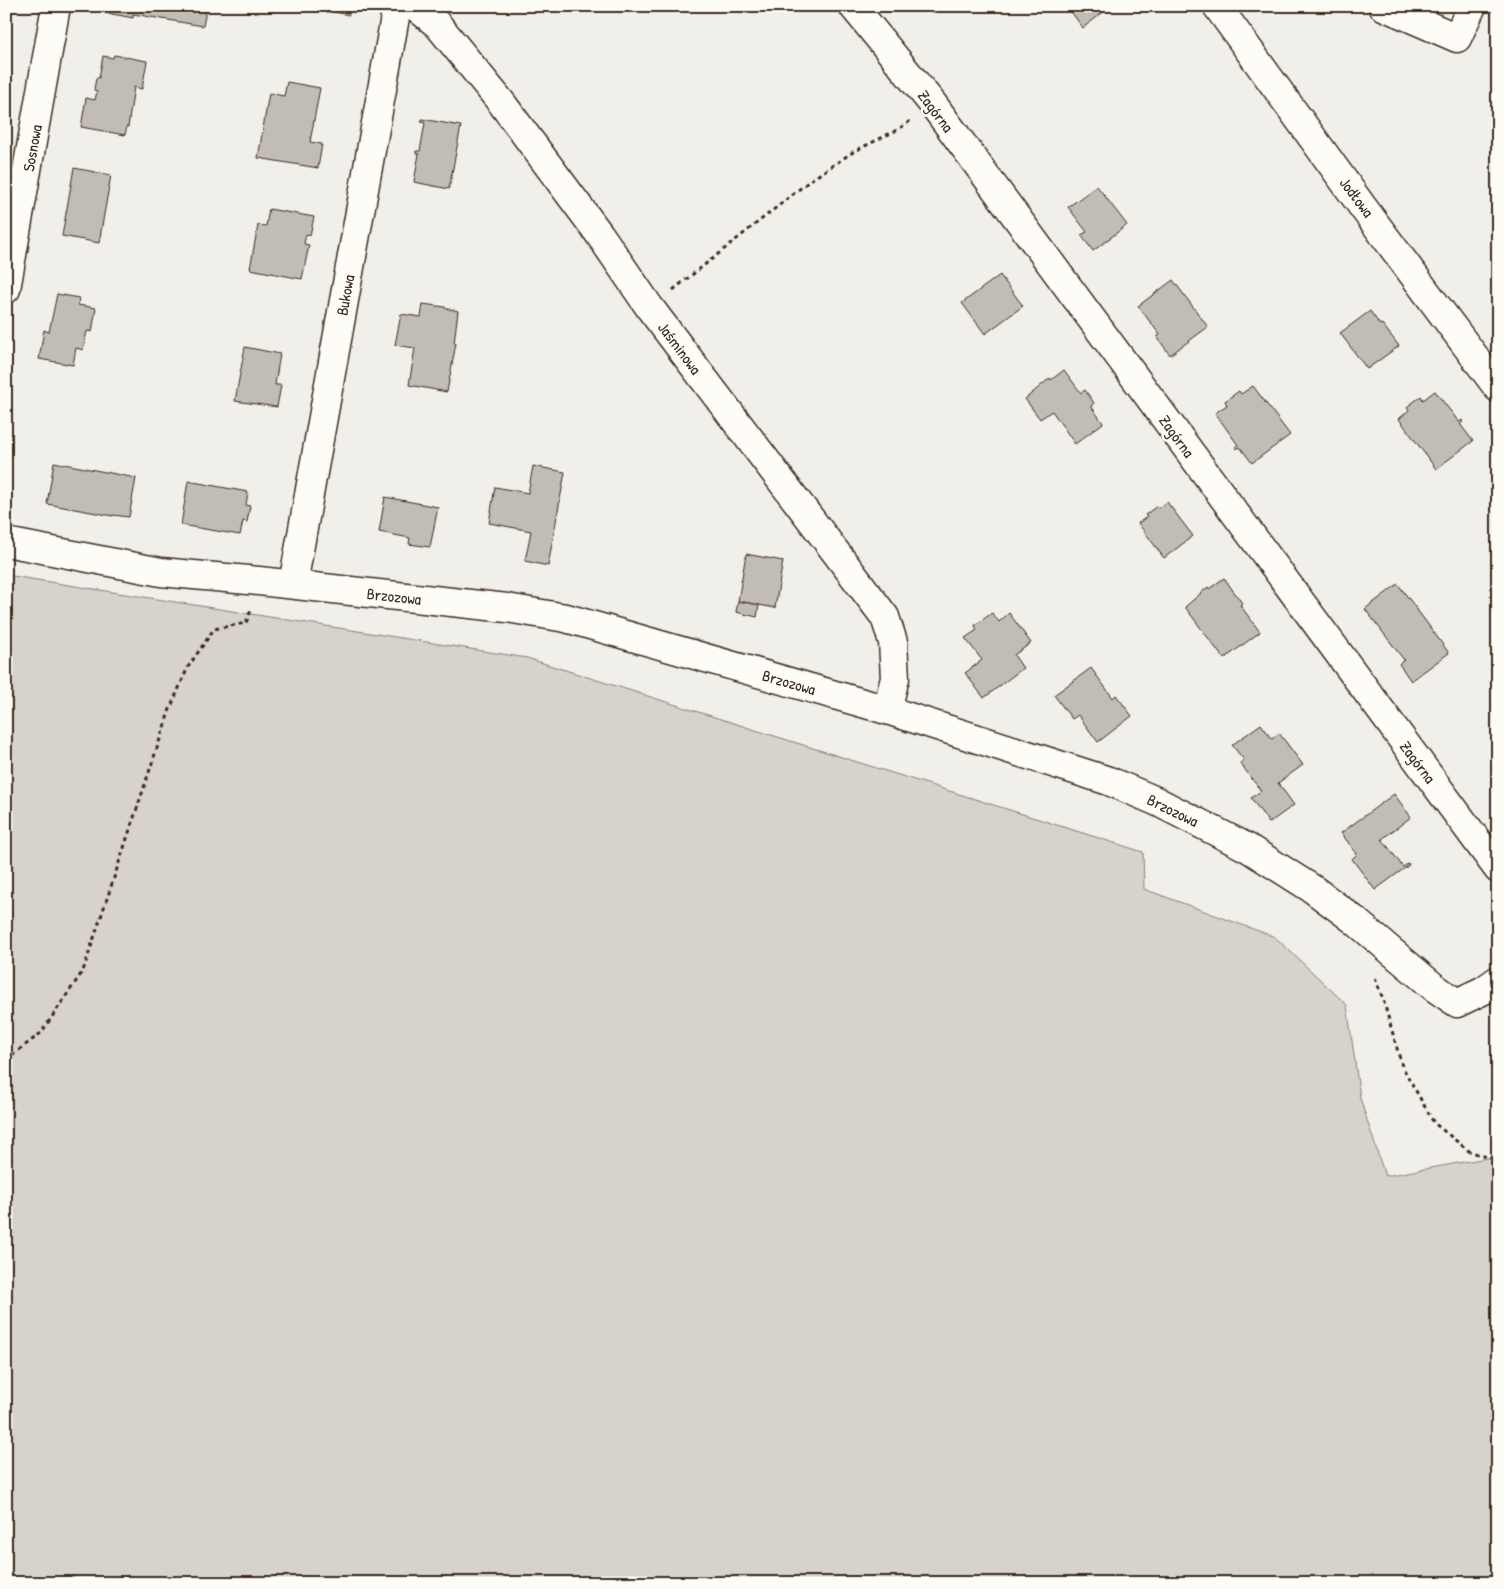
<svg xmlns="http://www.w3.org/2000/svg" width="1504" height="1589" font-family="'Patrick Hand',sans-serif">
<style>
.green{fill:#d7d2cc;stroke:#897e75}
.building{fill:#c1bcb4;stroke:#3b2a1e}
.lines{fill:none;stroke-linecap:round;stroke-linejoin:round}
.minor-casing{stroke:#3b2a1e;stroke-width:31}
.path{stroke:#3b2a1e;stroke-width:3;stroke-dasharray:4 4;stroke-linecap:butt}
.minor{stroke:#fdfcf7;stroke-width:28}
.labels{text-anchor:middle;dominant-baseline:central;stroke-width:5;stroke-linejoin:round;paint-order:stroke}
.street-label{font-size:16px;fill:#3b2a1e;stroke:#fdfcf7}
</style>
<rect width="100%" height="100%" fill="#f1efea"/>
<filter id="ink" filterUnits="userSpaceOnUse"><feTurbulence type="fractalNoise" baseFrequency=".02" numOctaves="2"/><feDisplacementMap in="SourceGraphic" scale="10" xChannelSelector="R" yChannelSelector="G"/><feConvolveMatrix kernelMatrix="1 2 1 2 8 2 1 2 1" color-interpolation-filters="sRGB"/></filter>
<g filter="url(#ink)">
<!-- green -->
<polygon class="green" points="6,575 527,658 1143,852 1144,889 1275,937 1347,1005 1360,1098 1385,1176 1498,1156 1498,1583 6,1583"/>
<!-- building -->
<g class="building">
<polygon points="103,6 207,6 203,26 133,14 133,18 102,12"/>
<polygon points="305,6 350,6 349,15"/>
<polygon points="1067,6 1111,6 1083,28"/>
<polygon points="114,55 147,61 142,89 134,87 128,127 127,126 125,135 81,127 86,98 95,100 97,91 94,90 96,78 99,78 103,56 113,58"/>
<polygon points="287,82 320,88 310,142 322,144 318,168 258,158 269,93 284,96"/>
<polygon points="422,119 461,126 449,189 414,182 419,154 416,154 416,151 420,151 425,123 421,122"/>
<polygon points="74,168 111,175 99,243 62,236"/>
<polygon points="1097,186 1127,225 1093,251 1081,235 1087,232 1068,207"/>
<polygon points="269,209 314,217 310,235 306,234 304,244 309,245 302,279 250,269 258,225 266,226"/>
<polygon points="1000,275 1023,306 985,334 962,303"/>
<polygon points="1173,280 1208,327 1170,355 1157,337 1160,335 1138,306"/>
<polygon points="57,294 79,298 78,305 96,308 92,332 87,331 83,350 76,348 73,365 39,359 44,330 49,332"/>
<polygon points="423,304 445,307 445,308 458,311 454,343 456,343 447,392 409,385 415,348 395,345 401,314 421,317"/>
<polygon points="1370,311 1380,325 1382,324 1399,346 1367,369 1340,333"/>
<polygon points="245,347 280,354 275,385 281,385 277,407 235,401"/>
<polygon points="1064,370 1081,393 1085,390 1094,403 1091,406 1103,423 1075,444 1052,411 1040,419 1025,399 1050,378 1051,380"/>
<polygon points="1253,386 1290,435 1252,463 1240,447 1236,449 1235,447 1238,445 1215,413 1227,405 1225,401 1239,391 1241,394"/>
<polygon points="1435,391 1459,422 1462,420 1463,422 1460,424 1473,441 1436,469 1399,419 1409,410 1407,407 1421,396 1423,400"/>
<polygon points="54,462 136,478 129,517 113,515 113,516 47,504"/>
<polygon points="533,466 565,472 548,566 525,561 531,531 489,523 495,487 528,493"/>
<polygon points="188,481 248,492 246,505 250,506 247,522 243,521 240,535 181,525"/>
<polygon points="385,497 438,507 430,547 409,544 410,538 379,532"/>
<polygon points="1167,502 1193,536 1164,558 1138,523 1147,517 1145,515 1157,506 1159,508"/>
<polygon points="746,554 783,561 775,608 738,601"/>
<polygon points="1224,578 1242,603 1240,605 1260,632 1224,659 1185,607 1208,587 1209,589"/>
<polygon points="1398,584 1449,653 1411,681 1399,664 1404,660 1365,609"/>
<polygon points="738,601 759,605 757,617 736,612"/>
<polygon points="992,613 999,622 1009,613 1031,643 1014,655 1023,668 984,698 965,673 982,660 965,638 977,630 975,625"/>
<polygon points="1091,668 1113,698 1116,695 1132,716 1098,742 1078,715 1072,719 1054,695"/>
<polygon points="1261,724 1272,739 1279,733 1303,765 1278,783 1294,805 1269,823 1251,798 1261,791 1240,763 1244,760 1232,745"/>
<polygon points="1394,794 1411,817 1382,839 1403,867 1408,863 1409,865 1375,890 1352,859 1357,854 1341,833"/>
</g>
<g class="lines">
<defs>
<g id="minor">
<polyline points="415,6 438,25 501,102 600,235 650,308 885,617 893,642 895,678 887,710"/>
<polyline points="853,6 932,103 1498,869"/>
<polyline points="1217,6 1362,206 1498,388"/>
<polyline points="1383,6 1457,38 1472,6"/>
<polyline points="6,289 56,6"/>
<polyline points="6,542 161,572 259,581 507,608 566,618 887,710 1109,781 1156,801 1248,848 1314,890 1353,919 1435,988 1457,1003 1484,990 1498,980"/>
<polyline points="293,584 397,6"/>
</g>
</defs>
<!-- minor casing -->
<use href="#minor" class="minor-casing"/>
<!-- path -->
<g class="path">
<polyline points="673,290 812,179 853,152 899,129 910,121"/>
<polyline points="1375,978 1383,999 1402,1066 1434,1123 1469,1151 1498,1161"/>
<polyline points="6,1060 41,1033 83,971 170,709 188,667 214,629 246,623 251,610"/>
</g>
<!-- minor -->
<use href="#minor" class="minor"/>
</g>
</g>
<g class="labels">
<!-- street labels -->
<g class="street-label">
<text transform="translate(936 111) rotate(53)">Zagórna</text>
<text transform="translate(32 148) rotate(-80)">Sosnowa</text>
<text transform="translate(1357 197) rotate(53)">Jodłowa</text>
<text transform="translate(345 295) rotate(-80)">Bukowa</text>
<text transform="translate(680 348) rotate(53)">Jaśminowa</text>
<text transform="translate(1177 436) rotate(54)">Zagórna</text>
<text transform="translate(394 596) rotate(6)">Brzozowa</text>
<text transform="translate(789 682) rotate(16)">Brzozowa</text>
<text transform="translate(1418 762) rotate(53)">Zagórna</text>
<text transform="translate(1173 810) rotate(26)">Brzozowa</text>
</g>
</g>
<!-- margin -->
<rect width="1504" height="1589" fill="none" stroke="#fdfcf7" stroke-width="25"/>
<rect x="12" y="12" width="1479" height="1564" fill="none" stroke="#3b2a1e" stroke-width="2" filter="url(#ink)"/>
</svg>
